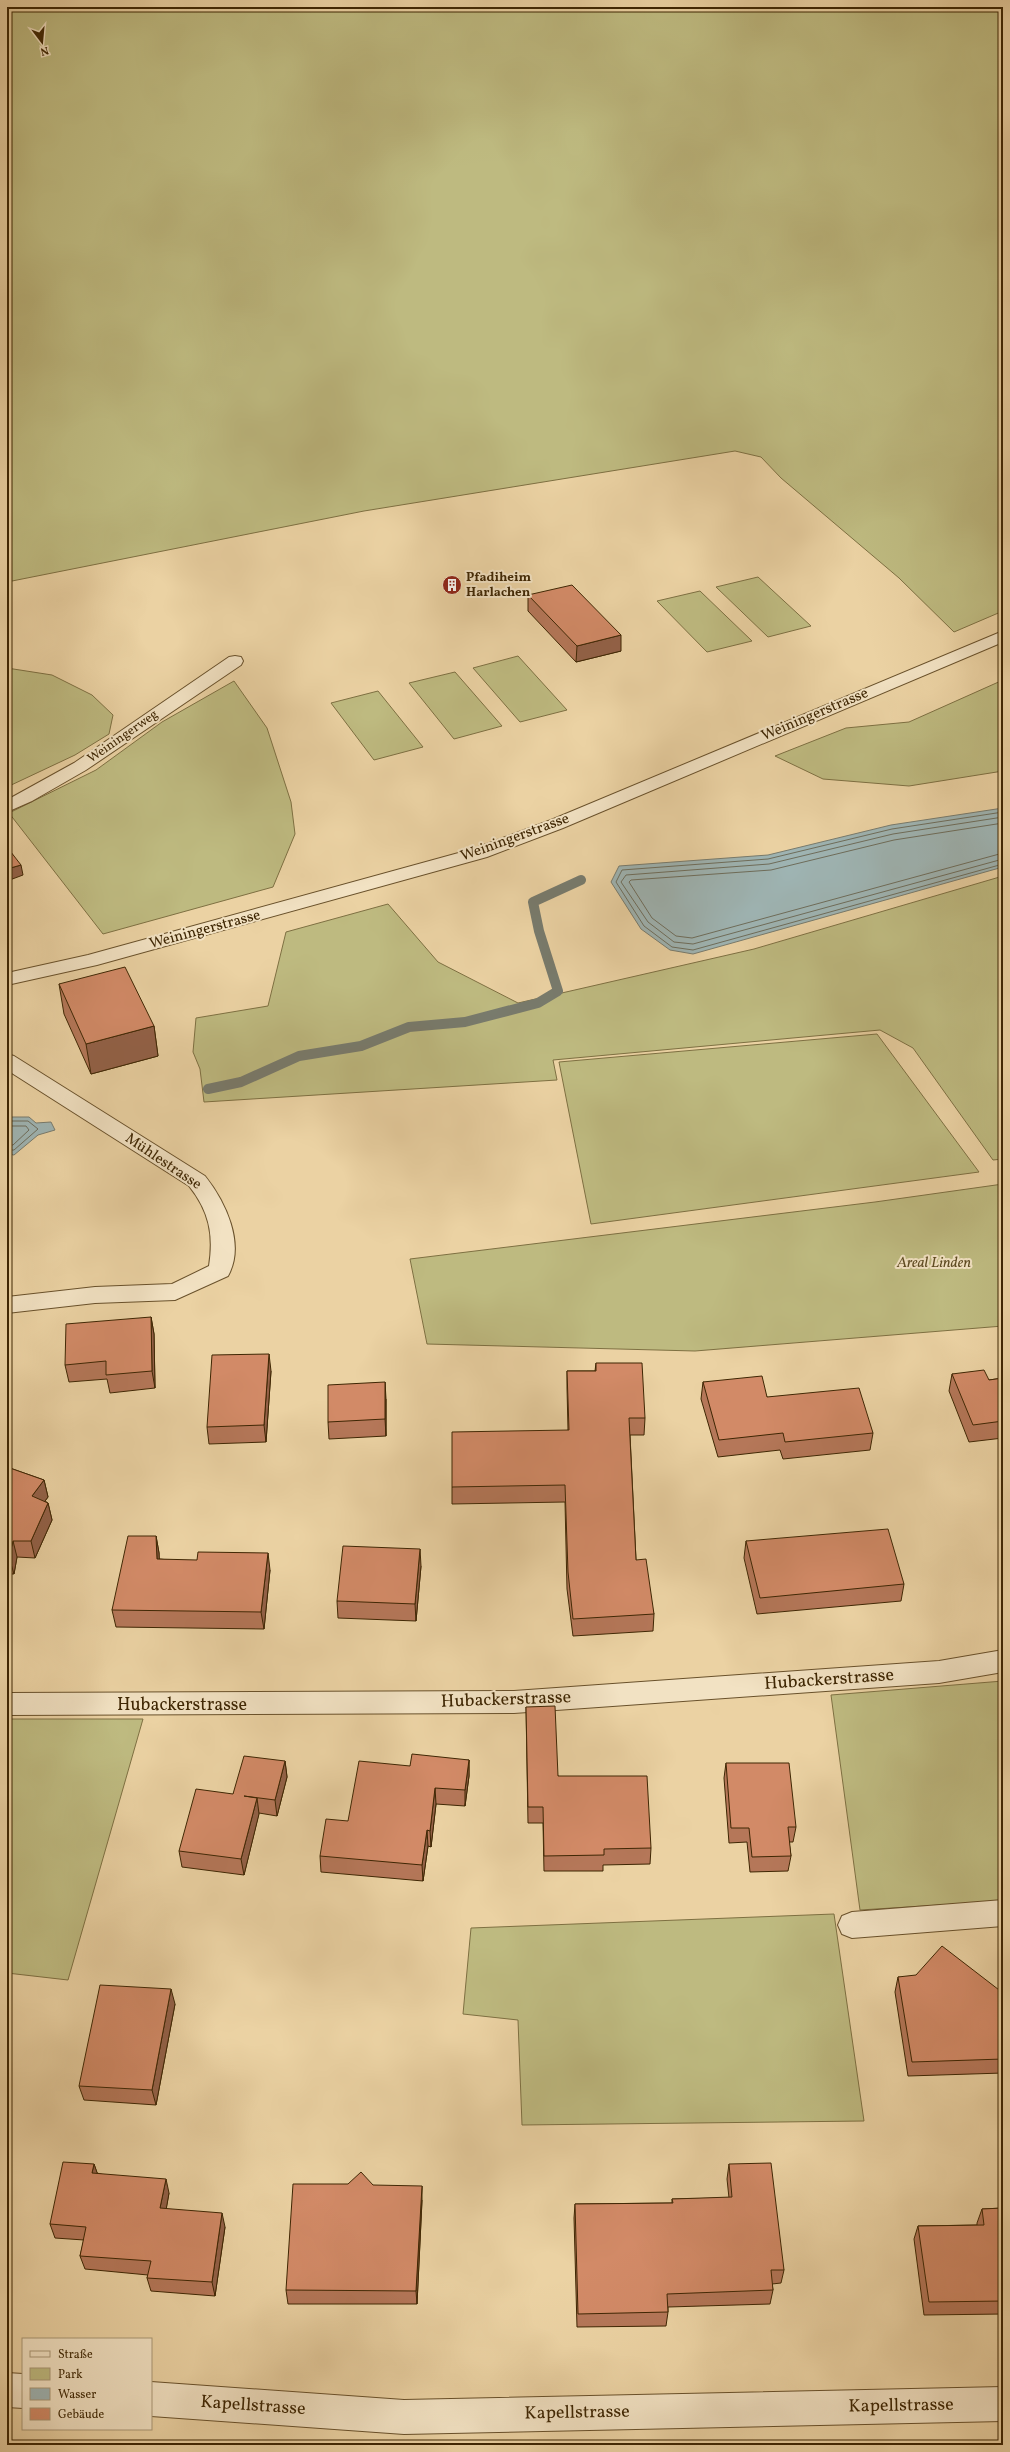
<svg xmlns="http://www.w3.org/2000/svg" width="1010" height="2452" font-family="Vollkorn,serif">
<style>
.green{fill:#beba80;stroke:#7e7042}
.water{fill:#9eb4b3;stroke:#787b6d}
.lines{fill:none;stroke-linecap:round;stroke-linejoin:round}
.shore{stroke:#6e6d5b;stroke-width:1}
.stream{stroke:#787b6d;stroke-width:10}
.minor-casing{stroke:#69512b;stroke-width:2}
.minor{fill:#f2e2c3;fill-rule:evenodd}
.wall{fill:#b57759;stroke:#3e2603}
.shaded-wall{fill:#936148;stroke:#3e2603}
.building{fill:#d28a67;stroke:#3e2603}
.labels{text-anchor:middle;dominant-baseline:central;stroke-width:4;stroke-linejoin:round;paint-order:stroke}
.far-poi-label{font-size:13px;font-weight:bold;fill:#3e2603;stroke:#f2e2c3;text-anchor:start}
.far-street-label{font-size:13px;fill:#3e2603;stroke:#f2e2c3}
.street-label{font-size:15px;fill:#3e2603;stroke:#f2e2c3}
.park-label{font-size:15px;font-style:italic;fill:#5e4b22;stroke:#f2e2c3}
.near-street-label{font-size:18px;fill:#3e2603;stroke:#f2e2c3}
</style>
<rect width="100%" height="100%" fill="#ebd2a3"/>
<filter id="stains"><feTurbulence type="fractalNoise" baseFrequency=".005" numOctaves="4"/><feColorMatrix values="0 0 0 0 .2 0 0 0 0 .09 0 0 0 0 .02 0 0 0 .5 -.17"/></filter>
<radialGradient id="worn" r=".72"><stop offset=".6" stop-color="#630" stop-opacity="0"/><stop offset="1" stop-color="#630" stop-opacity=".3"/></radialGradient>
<!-- green -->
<g class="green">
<polygon points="7,7 1003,7 1003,611 954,632 899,578 781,478 761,457 735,451 364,511 7,582"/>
<polygon points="758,577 811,626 768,637 716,587"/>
<polygon points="700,591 752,641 707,652 657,601"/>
<polygon points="518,656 567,710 520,722 473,668"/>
<polygon points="7,668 52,675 92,695 113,715 109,734 75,755 7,787"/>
<polygon points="455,672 502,726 454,739 409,683"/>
<polygon points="1003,680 1003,771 909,786 823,779 775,756 846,728 909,722"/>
<polygon points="234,681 267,728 291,802 295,834 273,887 103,934 9,813 96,770 162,722"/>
<polygon points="378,691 423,747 374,760 331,703"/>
<polygon points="1003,876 1003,1159 993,1160 913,1048 880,1030 553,1060 557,1080 204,1102 200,1069 193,1052 196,1018 268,1006 286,932 388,904 438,962 518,1003 754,949"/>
<polygon points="877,1034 979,1172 591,1224 559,1062"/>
<polygon points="1003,1184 1003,1326 695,1351 427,1344 410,1259 875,1202"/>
<polygon points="1003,1681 1003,1901 860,1910 831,1695"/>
<polygon points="7,1719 143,1719 68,1980 7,1973"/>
<polygon points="834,1914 864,2121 522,2125 518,2020 463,2014 471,1928"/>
</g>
<!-- water -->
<g class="water">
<polygon points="1003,808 1003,867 693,954 670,950 641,929 611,882 619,866 768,855 891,825"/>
<polygon points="7,1117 29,1117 36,1123 51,1122 55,1130 38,1135 14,1155 7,1154"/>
</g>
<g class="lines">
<!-- shore -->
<g class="shore">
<polyline points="1003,812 892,829 768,859 622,870 616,882 644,926 672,947 693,950 1003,864"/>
<polyline points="1003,817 893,834 769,864 626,875 621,882 648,922 674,942 693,944 1003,859"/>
<polyline points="1003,823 894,840 771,870 631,880 629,882 652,918 676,936 692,938 1003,853"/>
<polyline points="7,1121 28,1121 38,1129 14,1150 7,1150"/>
<polyline points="7,1126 26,1126 29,1130 13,1145 7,1145"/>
</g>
<!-- stream -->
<polyline class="stream" points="208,1089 241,1082 299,1056 361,1046 409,1027 465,1022 538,1003 558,991 539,931 533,902 581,880"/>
<defs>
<g id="minor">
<polygon points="1003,631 1003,642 563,828 487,857 97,965 7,985 7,973 88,955 473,849 551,820"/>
<polygon points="235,656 241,657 243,661 241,665 86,770 32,801 7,812 7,800 74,763 229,657"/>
<path d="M7,1054L14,1056L205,1176C225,1201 246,1244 228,1276L175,1300L95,1303L7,1313V1297L95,1287L172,1284L209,1266C214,1234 209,1211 189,1186L7,1070Z"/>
<polygon points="1003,1650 1003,1672 939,1683 514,1713 7,1715 7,1693 514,1691 939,1661"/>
<polygon points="1003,1900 1003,1926 852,1938 842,1934 838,1925 842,1916 852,1912"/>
<polygon points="7,2373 23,2374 23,2408 7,2407"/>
<polygon points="151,2382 404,2400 1003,2387 1003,2421 404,2434 151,2416"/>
</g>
</defs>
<!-- minor casing -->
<use href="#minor" class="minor-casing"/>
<!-- minor -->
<use href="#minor" class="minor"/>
</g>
<!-- wall -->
<g class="wall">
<polygon points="528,595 621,651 576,662 528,611"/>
<polygon points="59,984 154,1026 158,1056 91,1074 64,1014"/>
<polygon points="151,1317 154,1334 155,1388 110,1393 107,1379 69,1382 65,1365"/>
<polygon points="596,1363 645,1418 644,1435 630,1435 636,1560 654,1614 653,1631 573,1636 567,1589 565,1502 452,1504 452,1487 568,1430 567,1388 567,1371 595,1371"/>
<polygon points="271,1371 266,1442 209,1444 207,1427"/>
<polygon points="952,1374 989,1380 1003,1378 1003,1438 969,1442 949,1391"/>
<polygon points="703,1382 767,1397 873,1433 870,1450 783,1459 780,1450 718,1457 701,1399"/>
<polygon points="386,1399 386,1436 329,1439 328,1422"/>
<polygon points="7,1467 44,1480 48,1497 45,1501 48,1503 52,1520 35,1558 17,1557 14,1574 7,1574"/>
<polygon points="156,1536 159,1553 159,1559 270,1570 264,1629 116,1627 112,1610"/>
<polygon points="746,1541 904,1584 901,1601 757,1614 744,1558"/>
<polygon points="421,1566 416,1621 338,1618 337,1601"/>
<polygon points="526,1707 558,1776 651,1848 650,1864 603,1865 603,1871 544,1871 543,1823 528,1823"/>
<polygon points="469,1760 469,1776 465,1806 436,1804 431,1847 428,1846 423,1881 321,1872 320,1856 410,1766"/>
<polygon points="285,1761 287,1777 277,1816 259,1813 244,1875 182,1867 179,1851 233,1794"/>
<polygon points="726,1763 796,1827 793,1842 789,1842 791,1856 788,1871 750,1872 747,1842 729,1843 724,1778"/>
<polygon points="898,1977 1003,1993 1003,2073 908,2076 895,1992"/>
<polygon points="175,2004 156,2105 84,2100 79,2086"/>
<polygon points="94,2164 97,2173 169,2193 166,2209 225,2227 215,2296 151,2291 147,2278 148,2275 85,2269 80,2256 84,2240 55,2238 50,2224"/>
<polygon points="729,2164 784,2270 781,2283 772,2284 773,2290 770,2304 668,2307 668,2312 666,2326 577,2327 574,2218 575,2204 672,2203 672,2199 729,2198 727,2179"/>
<polygon points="422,2200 417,2304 288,2304 286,2290"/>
<polygon points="1003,2208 1003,2314 924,2315 914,2239 918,2226 977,2225 977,2223 982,2209"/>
</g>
<!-- shaded-wall -->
<g class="shaded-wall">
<polygon points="621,635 621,651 576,662 577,646"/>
<polygon points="21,865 23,875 7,881 7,869"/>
<polygon points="154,1026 158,1056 91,1074 86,1044"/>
<polygon points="151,1317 154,1334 155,1388 152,1371"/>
<polygon points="269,1354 271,1371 266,1442 264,1425"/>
<polygon points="385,1382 386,1399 386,1436 385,1419"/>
<polygon points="44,1480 48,1497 36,1513 32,1496"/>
<polygon points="48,1503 52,1520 35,1558 31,1541"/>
<polygon points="156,1536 159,1553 160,1576 157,1559"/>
<polygon points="13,1541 17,1557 14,1574 9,1557"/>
<polygon points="420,1549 421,1566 416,1621 415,1604"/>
<polygon points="268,1553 270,1570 264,1629 261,1612"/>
<polygon points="469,1760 469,1776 465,1806 465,1790"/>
<polygon points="285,1761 287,1777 277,1816 275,1800"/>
<polygon points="435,1788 436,1804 431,1847 430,1831"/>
<polygon points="257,1798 259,1814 244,1875 241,1859"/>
<polygon points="427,1830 428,1846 423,1881 422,1865"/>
<polygon points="171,1989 175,2004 156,2105 152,2090"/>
<polygon points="94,2164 99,2178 92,2173"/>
<polygon points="166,2179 169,2193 164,2222 160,2208"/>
<polygon points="422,2186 422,2200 417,2304 416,2291"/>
<polygon points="222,2213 225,2227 215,2296 212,2282"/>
</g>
<!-- building -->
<g class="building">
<polygon points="572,585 621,635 577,646 528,595"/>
<polygon points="7,847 21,865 7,869"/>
<polygon points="125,967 154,1026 86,1044 59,984"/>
<polygon points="151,1317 152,1371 106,1375 106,1361 65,1365 66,1324"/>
<polygon points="269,1354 264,1425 207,1427 212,1355"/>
<polygon points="596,1363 642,1363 645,1418 629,1418 636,1560 646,1559 654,1614 573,1619 568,1572 565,1485 452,1487 452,1432 569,1430 567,1371 596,1371"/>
<polygon points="984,1370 989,1380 1003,1378 1003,1421 973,1425 952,1374"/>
<polygon points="762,1376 767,1397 859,1388 873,1433 785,1442 783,1433 719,1440 703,1382"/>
<polygon points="385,1382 385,1419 328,1422 328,1385"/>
<polygon points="7,1467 44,1480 32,1496 48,1503 31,1541 13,1541 9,1557 7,1557"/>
<polygon points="888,1529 904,1584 760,1598 746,1541"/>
<polygon points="128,1536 156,1536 157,1559 197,1560 198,1552 268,1553 261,1612 112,1610"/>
<polygon points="343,1546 420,1549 415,1604 337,1601"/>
<polygon points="555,1706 558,1776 647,1776 651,1848 604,1849 604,1855 544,1856 543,1807 528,1807 526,1707"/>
<polygon points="412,1754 469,1760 465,1790 435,1788 430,1831 427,1830 422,1865 320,1856 326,1819 348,1821 359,1761 410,1766"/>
<polygon points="244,1756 285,1761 275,1800 244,1796 257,1798 241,1859 179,1851 196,1789 233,1794"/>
<polygon points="726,1763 789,1763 796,1827 788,1827 791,1856 752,1857 749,1828 731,1828"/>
<polygon points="942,1946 1003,1993 1003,2059 912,2062 898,1977 916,1975"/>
<polygon points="100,1985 171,1989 152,2090 79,2086"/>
<polygon points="63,2162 94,2164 92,2173 166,2179 160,2208 222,2213 212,2282 147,2278 151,2261 80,2256 86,2227 50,2224"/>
<polygon points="771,2163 784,2270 771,2270 773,2290 667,2294 668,2312 578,2314 575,2204 673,2203 672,2199 732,2197 729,2164"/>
<polygon points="361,2172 373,2185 422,2186 416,2291 286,2290 293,2184 348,2184"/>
<polygon points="1003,2208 1003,2301 929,2302 918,2226 984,2225 982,2209"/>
</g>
<!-- icons -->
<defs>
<symbol id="building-disc" viewBox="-11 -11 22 22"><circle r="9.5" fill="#8f2418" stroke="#f2e2c3"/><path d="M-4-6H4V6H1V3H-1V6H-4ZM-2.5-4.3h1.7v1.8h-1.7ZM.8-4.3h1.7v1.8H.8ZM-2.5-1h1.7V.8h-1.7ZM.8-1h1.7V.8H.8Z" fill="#fff"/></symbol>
</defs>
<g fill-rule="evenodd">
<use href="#building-disc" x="441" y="574" width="22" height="22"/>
</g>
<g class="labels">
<!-- far-poi labels -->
<g class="far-poi-label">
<text x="466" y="578">Pfadiheim<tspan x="466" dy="15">Harlachen</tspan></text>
</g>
<!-- far-street labels -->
<g class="far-street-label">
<text transform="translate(123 737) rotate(-35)">Weiningerweg</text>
</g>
<!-- street labels -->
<g class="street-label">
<text transform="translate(815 715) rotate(-23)">Weiningerstrasse</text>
<text transform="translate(515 838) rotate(-20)">Weiningerstrasse</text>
<text transform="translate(205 930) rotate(-15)">Weiningerstrasse</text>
<text transform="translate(163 1162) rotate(34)">Mühlestrasse</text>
</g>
<!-- park labels -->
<g class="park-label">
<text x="934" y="1263">Areal Linden</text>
</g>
<!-- near-street labels -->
<g class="near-street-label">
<text transform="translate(829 1680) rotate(-4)">Hubackerstrasse</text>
<text transform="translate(506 1700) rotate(-2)">Hubackerstrasse</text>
<text x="182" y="1705">Hubackerstrasse</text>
<text transform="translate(253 2406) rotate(4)">Kapellstrasse</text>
<text transform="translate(901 2406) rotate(-1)">Kapellstrasse</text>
<text transform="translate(577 2413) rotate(-1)">Kapellstrasse</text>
</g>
</g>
<!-- margin -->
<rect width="1010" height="2452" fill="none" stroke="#ebd2a3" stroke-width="24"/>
<rect x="8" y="8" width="994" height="2436" fill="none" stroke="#3e2603" stroke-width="2"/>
<rect x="12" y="12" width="986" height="2428" fill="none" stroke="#3e2603"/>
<!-- legend -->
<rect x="22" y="2338" width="130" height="92" fill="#f2e2c3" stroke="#aa9776"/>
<rect x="30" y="2351" width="20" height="6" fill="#f2e2c3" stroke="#aa9776"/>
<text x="58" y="2358" font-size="12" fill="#3e2603">Straße</text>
<rect x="30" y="2368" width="20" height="12" fill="#beba80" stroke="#aa9776"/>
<text x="58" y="2378" font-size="12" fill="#3e2603">Park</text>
<rect x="30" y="2388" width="20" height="12" fill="#9eb4b3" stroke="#aa9776"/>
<text x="58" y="2398" font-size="12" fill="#3e2603">Wasser</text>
<rect x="30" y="2408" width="20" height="12" fill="#d28a67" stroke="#aa9776"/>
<text x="58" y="2418" font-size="12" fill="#3e2603">Gebäude</text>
<!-- north arrow -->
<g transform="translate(42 42) rotate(164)" stroke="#f2e2c3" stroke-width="3" paint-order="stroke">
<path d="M0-3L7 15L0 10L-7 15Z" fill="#3e2603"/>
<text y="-6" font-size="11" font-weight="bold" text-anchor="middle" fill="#3e2603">N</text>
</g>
<rect width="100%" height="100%" filter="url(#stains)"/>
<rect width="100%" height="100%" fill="url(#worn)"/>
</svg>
